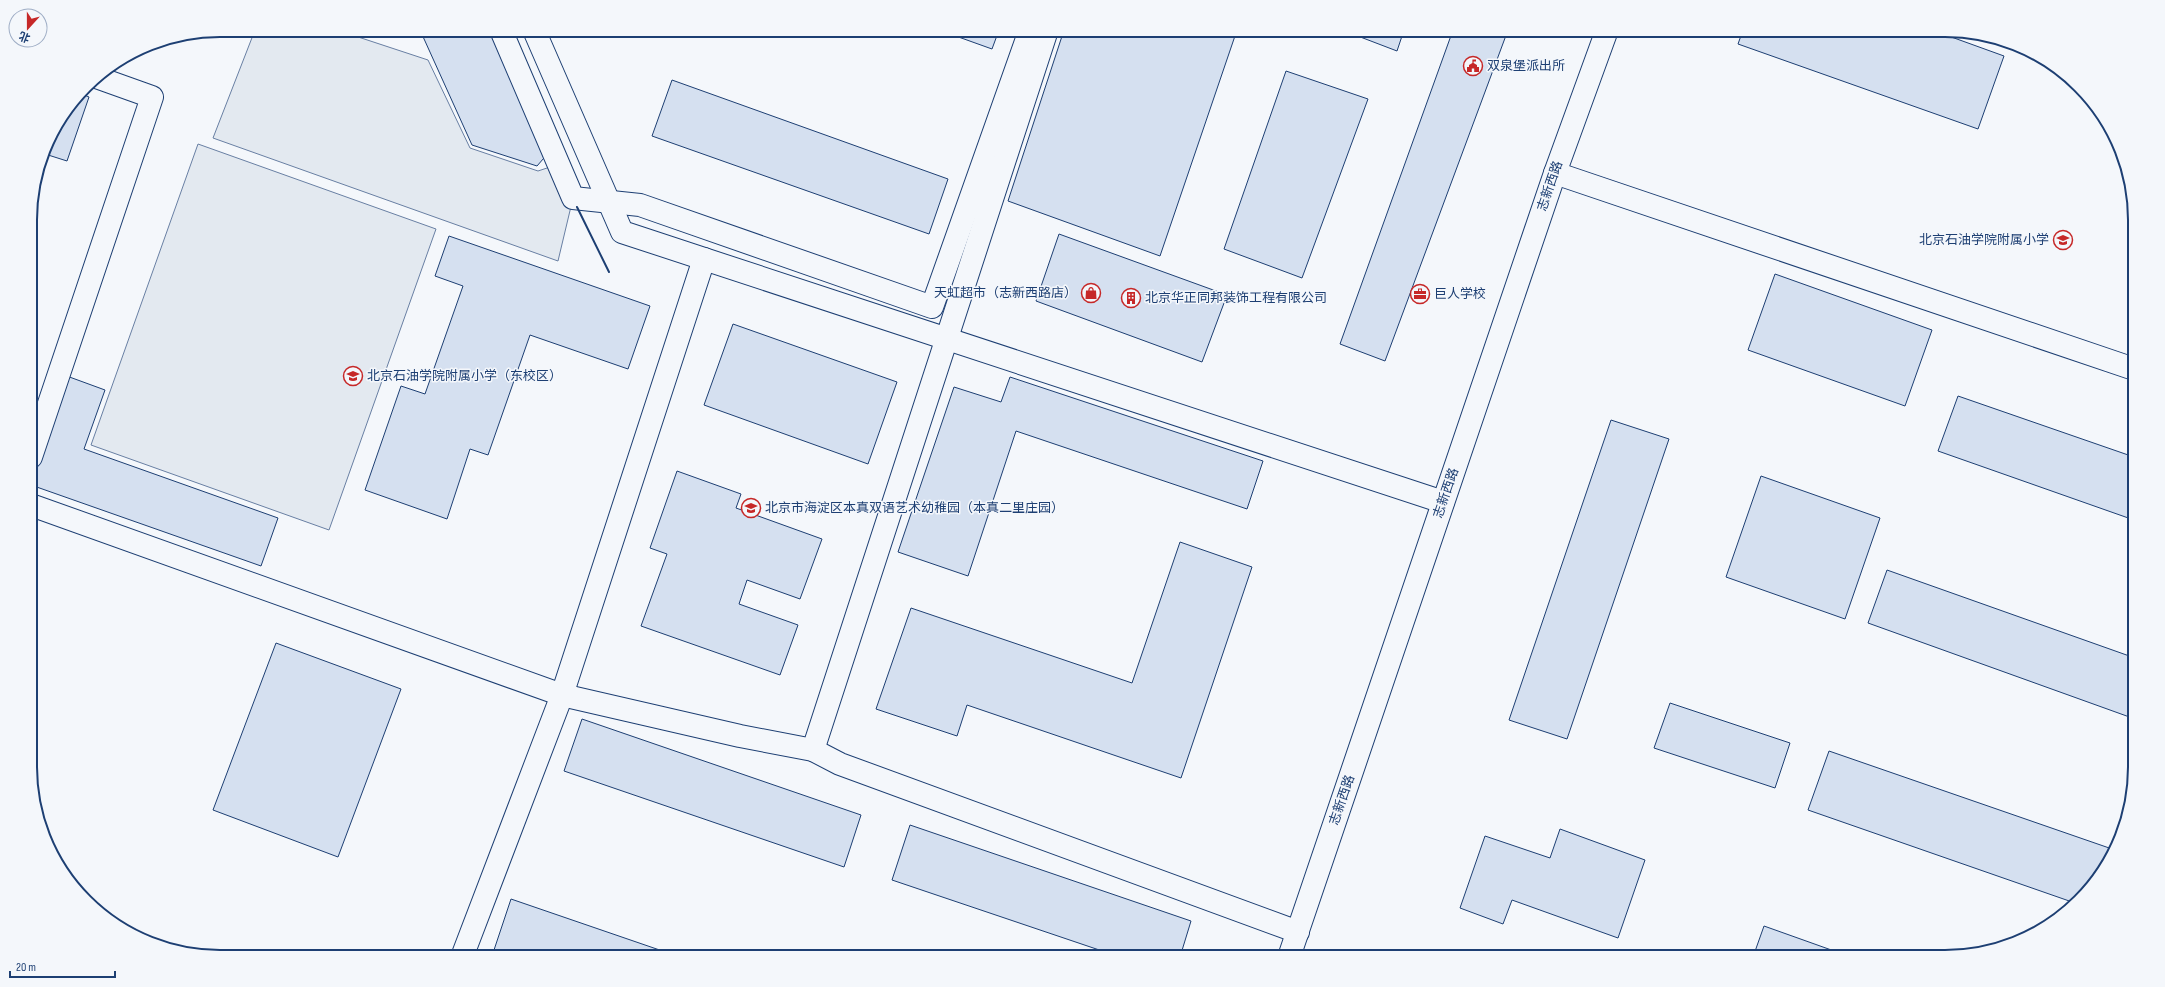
<svg xmlns="http://www.w3.org/2000/svg" width="2165" height="987" font-family="'Sofia Sans Condensed','Noto Sans SC',sans-serif">
<style>
.green{fill:#e3e9f0;stroke:#687fa3}
.building{fill:#d5e0f0;stroke:#1d3f73}
.lines{fill:none;stroke-linecap:round;stroke-linejoin:round}
.minor-casing{stroke:#1d3f73;stroke-width:24}
.tertiary-casing{stroke:#1d3f73;stroke-width:24}
.minor{stroke:#f4f7fb;stroke-width:22}
.tertiary{stroke:#f4f7fb;stroke-width:22}
.wall{stroke:#1d3f73;stroke-width:2}
.labels{text-anchor:middle;dominant-baseline:central;stroke-width:3;stroke-linejoin:round;paint-order:stroke}
.poi-label{font-size:13px;fill:#1d3f73;stroke:#f4f7fb;text-anchor:start}
.street-label{font-size:13px;fill:#1d3f73;stroke:#f4f7fb}
.rim{fill:none;stroke:#1d3f73;stroke-width:2}
</style>
<rect width="100%" height="100%" fill="#f4f7fb"/>
<!-- green -->
<g class="green">
<polygon points="255,30 337,30 428,60 470,148 538,171 559,164 573,198 558,261 213,138"/>
<polygon points="198,144 436,229 329,530 91,445"/>
</g>
<!-- building -->
<g class="building">
<polygon points="420,30 496,30 550,151 537,166 472,145"/>
<polygon points="939,30 999,30 992,49"/>
<polygon points="1064,30 1237,30 1160,256 1008,201"/>
<polygon points="1342,30 1404,30 1397,51"/>
<polygon points="1453,30 1508,30 1385,361 1340,344"/>
<polygon points="1743,30 1932,30 2004,56 1978,129 1738,44"/>
<polygon points="1286,71 1368,99 1302,278 1224,249"/>
<polygon points="672,80 948,179 929,234 652,136"/>
<polygon points="82,94 89,97 67,161 45,154 49,136"/>
<polygon points="1059,234 1227,295 1202,362 1036,301"/>
<polygon points="449,236 650,306 628,369 530,335 488,455 470,449 447,519 365,490 401,386 425,394 463,286 435,276"/>
<polygon points="1775,274 1932,330 1905,406 1748,350"/>
<polygon points="733,324 897,382 868,464 704,405"/>
<polygon points="64,375 105,390 84,449 278,518 261,566 31,485 31,469"/>
<polygon points="1010,377 1263,461 1247,509 1016,431 968,576 898,552 954,387 1001,402"/>
<polygon points="1958,396 2134,457 2134,520 1938,451"/>
<polygon points="1611,420 1669,439 1567,739 1509,720"/>
<polygon points="677,471 741,494 736,508 822,539 800,599 747,580 739,604 798,625 780,675 641,626 667,554 650,548"/>
<polygon points="1761,476 1880,518 1845,619 1726,577"/>
<polygon points="1180,542 1252,567 1181,778 967,705 957,736 876,709 911,608 1132,683"/>
<polygon points="1887,570 2135,658 2135,719 1868,623"/>
<polygon points="31,586 36,587 31,601"/>
<polygon points="276,643 401,689 338,857 213,810"/>
<polygon points="1670,703 1790,743 1775,788 1654,748"/>
<polygon points="582,719 861,815 844,867 564,771"/>
<polygon points="1829,751 2115,850 2096,883 2075,903 1808,810"/>
<polygon points="910,825 1191,921 1180,957 1120,957 892,880"/>
<polygon points="1560,829 1645,860 1618,938 1512,900 1503,924 1460,908 1485,836 1550,858"/>
<polygon points="511,899 680,957 515,957 494,950"/>
<polygon points="1764,926 1851,957 1753,957"/>
<polygon points="316,951 335,957 314,957"/>
</g>
<g class="lines">
<defs>
<g id="minor">
<polyline points="501,30 573,198 640,205 932,307 1030,30"/>
<polyline points="534,30 622,232 1443,502"/>
<polyline points="1555,173 2134,369"/>
<polyline points="31,457 152,97 96,77"/>
<polyline points="31,505 562,695 740,736 813,750 840,764 1298,932"/>
<polyline points="813,750 1047,30"/>
<polyline points="462,957 562,695 704,259"/>
</g>
<polyline id="tertiary" points="1289,957 1555,173 1607,30"/>
</defs>
<!-- minor casing -->
<use href="#minor" class="minor-casing"/>
<!-- tertiary casing -->
<use href="#tertiary" class="tertiary-casing"/>
<!-- minor -->
<use href="#minor" class="minor"/>
<!-- tertiary -->
<use href="#tertiary" class="tertiary"/>
<!-- wall -->
<polyline class="wall" points="577,207 609,272"/>
</g>
<!-- icons -->
<defs>
<symbol id="civic-ring" viewBox="-11 -11 22 22"><circle r="9.5" fill="#f4f7fb" stroke="#c62828" stroke-width="1.5"/><path d="M-.6-6.5H3V-4.5H.6V-3L4-1V1h2V6H-6V1h2V-1L-.6-3ZM-1.2 2.5V6h2.4V2.5Z" fill="#c62828"/></symbol>
<symbol id="school-ring" viewBox="-11 -11 22 22"><circle r="9.5" fill="#f4f7fb" stroke="#c62828" stroke-width="1.5"/><path d="M0-5L7-2L0 1L-7-2ZM-4 1L0 2.5L4 1V4Q0 6-4 4Z" fill="#c62828"/></symbol>
<symbol id="shop-ring" viewBox="-11 -11 22 22"><circle r="9.5" fill="#f4f7fb" stroke="#c62828" stroke-width="1.5"/><path d="M-5-2.5h2.3a2.7 3.5 0 0 1 5.4 0H5L5.5 6h-11ZM-1.5-2.5h3a1.5 2.3 0 0 0-3 0Z" fill="#c62828"/></symbol>
<symbol id="office-ring" viewBox="-11 -11 22 22"><circle r="9.5" fill="#f4f7fb" stroke="#c62828" stroke-width="1.5"/><path d="M-6-3h4V-5.5h4V-3h4V5H-6ZM-1-4.5V-3h2v-1.5ZM-6 0V1H6V0Z" fill="#c62828"/></symbol>
<symbol id="building-ring" viewBox="-11 -11 22 22"><circle r="9.5" fill="#f4f7fb" stroke="#c62828" stroke-width="1.5"/><path d="M-4-6H4V6H1V3H-1V6H-4ZM-2.5-4.3h1.7v1.8h-1.7ZM.8-4.3h1.7v1.8H.8ZM-2.5-1h1.7V.8h-1.7ZM.8-1h1.7V.8H.8Z" fill="#c62828"/></symbol>
</defs>
<g fill-rule="evenodd">
<use href="#civic-ring" x="1462" y="55" width="22" height="22"/>
<use href="#school-ring" x="2052" y="229" width="22" height="22"/>
<use href="#shop-ring" x="1080" y="282" width="22" height="22"/>
<use href="#office-ring" x="1409" y="283" width="22" height="22"/>
<use href="#building-ring" x="1120" y="287" width="22" height="22"/>
<use href="#school-ring" x="342" y="365" width="22" height="22"/>
<use href="#school-ring" x="740" y="497" width="22" height="22"/>
</g>
<g class="labels">
<!-- poi labels -->
<g class="poi-label">
<text x="1487" y="66">双泉堡派出所</text>
<text x="2049" y="240" text-anchor="end">北京石油学院附属小学</text>
<text x="1077" y="293" text-anchor="end">天虹超市（志新西路店）</text>
<text x="1434" y="294">巨人学校</text>
<text x="1145" y="298">北京华正同邦装饰工程有限公司</text>
<text x="367" y="376">北京石油学院附属小学（东校区）</text>
<text x="765" y="508">北京市海淀区本真双语艺术幼稚园（本真二里庄园）</text>
</g>
<!-- street labels -->
<g class="street-label">
<text transform="translate(1550 186) rotate(-71)">志新西路</text>
<text transform="translate(1446 493) rotate(-71)">志新西路</text>
<text transform="translate(1342 800) rotate(-71)">志新西路</text>
</g>
</g>
<!-- crop -->
<path d="M0 0H2165V987H0ZM220 37H1945A183 183 0 0 1 2128 220V767A183 183 0 0 1 1945 950H220A183 183 0 0 1 37 767V220A183 183 0 0 1 220 37Z" fill="#f4f7fb" fill-rule="evenodd"/>
<path class="rim" d="M220 37H1945A183 183 0 0 1 2128 220V767A183 183 0 0 1 1945 950H220A183 183 0 0 1 37 767V220A183 183 0 0 1 220 37Z"/>
<!-- north arrow -->
<g transform="translate(28 28) rotate(201)"><circle r="19" fill="#f4f7fb" stroke="#9eadc5"/>
<path d="M0-3L7 15L0 10L-7 15Z" fill="#c62828"/>
<text y="-6" font-size="11" font-weight="bold" text-anchor="middle" fill="#1d3f73">北</text>
</g>
<!-- scale -->
<path d="M10 971v6h105v-6" fill="none" stroke="#1d3f73" stroke-width="2"/>
<text x="16" y="971" font-size="12" fill="#1d3f73" stroke="#f4f7fb" stroke-width="3" paint-order="stroke">20 m</text>
</svg>
